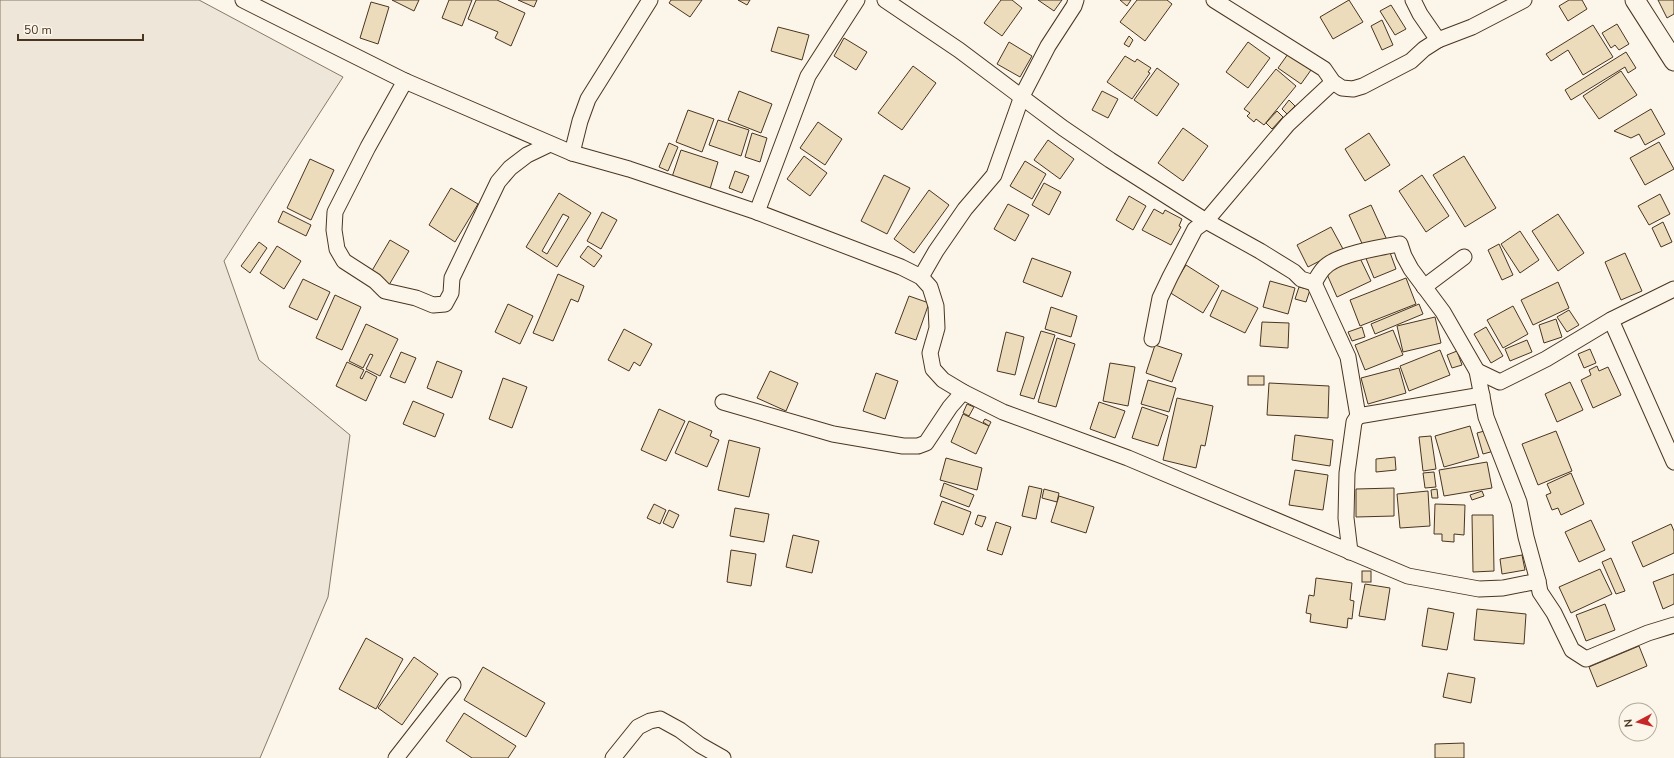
<svg xmlns="http://www.w3.org/2000/svg" width="1674" height="758" font-family="'Nunito Sans',sans-serif">
<style>
.green{fill:#ede6d9;stroke:#887966}
.building{fill:#ecdcbc;stroke:#4a3520;fill-rule:evenodd}
.lines{fill:none;stroke-linecap:round;stroke-linejoin:round}
.minor-casing{stroke:#4a3520;stroke-width:17}
.tertiary-casing{stroke:#4a3520;stroke-width:21}
.minor{stroke:#fbf6e9;stroke-width:15}
.tertiary{stroke:#fbf6e9;stroke-width:19}
</style>
<rect width="100%" height="100%" fill="#fbf6e9"/>
<!-- green -->
<polygon class="green" points="0,0 199,0 343,77 224,261 259,360 350,435 328,597 260,758 0,758"/>
<!-- building -->
<g class="building">
<polygon points="392,0 419,0 414,11"/>
<polygon points="449,0 472,0 462,26 442,18"/>
<polygon points="476,0 497,0 525,13 511,46 495,38 498,32 468,19"/>
<polygon points="518,0 537,0 534,7"/>
<polygon points="671,0 702,0 690,17 669,3"/>
<polygon points="738,0 750,0 747,5"/>
<polygon points="1001,0 1012,0 1022,8 1002,36 984,23"/>
<polygon points="1038,0 1062,0 1054,11"/>
<polygon points="1120,0 1131,0 1127,6"/>
<polygon points="1137,0 1167,0 1172,4 1145,41 1120,22"/>
<polygon points="1349,0 1363,22 1333,39 1320,17"/>
<polygon points="1569,0 1582,0 1587,9 1568,21 1559,6"/>
<polygon points="1658,0 1674,0 1674,14 1667,18"/>
<polygon points="371,2 389,7 378,44 360,38"/>
<polygon points="1391,5 1406,29 1395,35 1380,11"/>
<polygon points="1382,20 1393,45 1382,50 1371,26"/>
<polygon points="1617,24 1629,44 1619,50 1615,45 1611,48 1602,33"/>
<polygon points="1593,25 1613,57 1583,75 1568,50 1551,61 1546,54"/>
<polygon points="778,27 809,35 802,60 771,51"/>
<polygon points="1129,36 1133,40 1129,47 1124,44"/>
<polygon points="844,38 867,52 856,70 834,56"/>
<polygon points="1009,42 1032,56 1020,77 997,64"/>
<polygon points="1248,42 1270,58 1248,88 1226,72"/>
<polygon points="1626,52 1636,68 1628,73 1625,67 1571,100 1565,90"/>
<polygon points="1288,54 1311,70 1301,84 1278,68"/>
<polygon points="1125,56 1135,62 1137,59 1151,68 1148,72 1150,73 1132,99 1107,82"/>
<polygon points="913,66 936,83 902,130 878,113"/>
<polygon points="1157,68 1179,84 1157,116 1134,100"/>
<polygon points="1276,69 1296,86 1264,125 1256,119 1254,122 1247,116 1250,113 1244,109"/>
<polygon points="1621,71 1637,95 1599,119 1583,96"/>
<polygon points="739,91 772,104 761,133 728,120"/>
<polygon points="1102,91 1118,99 1108,118 1092,110"/>
<polygon points="1289,100 1295,106 1287,114 1282,109"/>
<polygon points="1651,109 1665,134 1645,145 1639,134 1631,138 1614,131"/>
<polygon points="688,110 714,119 702,152 676,142"/>
<polygon points="1277,111 1283,117 1272,129 1266,123"/>
<polygon points="718,120 749,130 741,156 709,145"/>
<polygon points="818,122 842,139 825,165 800,148"/>
<polygon points="1183,128 1208,146 1183,181 1158,163"/>
<polygon points="752,133 767,138 760,162 745,157"/>
<polygon points="1369,133 1390,165 1365,181 1345,149"/>
<polygon points="1048,140 1074,159 1060,179 1034,160"/>
<polygon points="1659,142 1674,169 1645,185 1630,158"/>
<polygon points="669,143 678,147 668,171 659,167"/>
<polygon points="681,150 718,162 710,189 672,177"/>
<polygon points="804,156 827,173 810,196 787,179"/>
<polygon points="1464,156 1496,208 1465,227 1433,175"/>
<polygon points="310,159 334,170 311,220 287,208"/>
<polygon points="1025,161 1046,174 1032,199 1010,186"/>
<polygon points="735,171 749,176 742,193 729,188"/>
<polygon points="884,175 910,188 887,234 861,221"/>
<polygon points="1422,175 1449,216 1426,232 1399,191"/>
<polygon points="1044,183 1061,192 1049,215 1032,205"/>
<polygon points="451,188 478,204 455,242 429,225"/>
<polygon points="929,190 949,205 914,253 894,239"/>
<path d="M559,193L591,213L557,267L526,247ZM563,214L569,217L547,254L542,251Z"/>
<polygon points="1660,194 1670,214 1649,225 1638,206"/>
<polygon points="1129,196 1146,206 1133,230 1116,220"/>
<polygon points="1008,204 1029,215 1015,241 994,229"/>
<polygon points="1371,205 1387,240 1365,250 1349,215"/>
<polygon points="1154,209 1163,214 1165,210 1182,219 1179,226 1181,227 1171,245 1142,230"/>
<polygon points="283,211 311,225 306,236 278,222"/>
<polygon points="602,212 617,220 601,249 587,241"/>
<polygon points="1558,214 1584,253 1558,271 1532,231"/>
<polygon points="1663,222 1672,242 1661,247 1652,228"/>
<polygon points="1331,227 1343,249 1308,267 1297,245"/>
<polygon points="1520,231 1539,260 1520,273 1501,244"/>
<polygon points="390,240 409,251 389,285 370,274"/>
<polygon points="259,242 267,248 250,273 241,266"/>
<polygon points="1499,244 1513,275 1502,280 1488,250"/>
<polygon points="277,246 301,261 284,289 260,273"/>
<polygon points="588,246 602,256 594,267 580,257"/>
<polygon points="1388,247 1396,269 1374,278 1365,256"/>
<polygon points="1625,253 1642,291 1621,300 1605,262"/>
<polygon points="1359,256 1371,281 1337,297 1326,272"/>
<polygon points="1032,258 1071,272 1062,297 1023,282"/>
<polygon points="1186,265 1219,286 1203,313 1169,292"/>
<polygon points="558,274 584,286 578,302 571,299 553,341 533,333"/>
<polygon points="1406,278 1416,304 1360,326 1350,300"/>
<polygon points="303,279 330,292 317,320 289,307"/>
<polygon points="1270,281 1295,288 1288,314 1263,307"/>
<polygon points="1558,282 1569,308 1533,325 1521,300"/>
<polygon points="1299,287 1310,290 1306,302 1295,299"/>
<polygon points="1222,290 1258,308 1245,333 1210,316"/>
<polygon points="335,295 361,307 342,350 316,338"/>
<polygon points="909,296 929,303 916,340 895,333"/>
<polygon points="508,304 533,316 520,344 495,332"/>
<polygon points="1419,304 1423,314 1375,334 1371,324"/>
<polygon points="1513,306 1528,334 1503,348 1487,320"/>
<polygon points="1051,307 1077,316 1071,337 1045,329"/>
<polygon points="1569,310 1579,325 1567,332 1557,317"/>
<polygon points="1435,317 1441,343 1403,352 1397,326"/>
<polygon points="1556,319 1562,337 1544,343 1539,325"/>
<polygon points="1262,322 1289,323 1288,348 1260,346"/>
<polygon points="366,324 398,339 380,376 366,369 373,355 370,354 363,368 349,361"/>
<polygon points="1362,327 1365,337 1352,341 1348,332"/>
<polygon points="1486,327 1503,356 1491,363 1474,334"/>
<polygon points="624,329 652,344 640,366 634,362 629,371 608,360"/>
<polygon points="1393,330 1403,355 1365,370 1355,345"/>
<polygon points="1041,331 1055,335 1034,399 1020,395"/>
<polygon points="1006,332 1024,337 1015,375 997,371"/>
<polygon points="1057,338 1075,344 1056,407 1038,402"/>
<polygon points="1527,340 1532,352 1510,361 1505,349"/>
<polygon points="1155,345 1182,354 1172,382 1146,373"/>
<polygon points="1590,349 1596,363 1584,368 1578,354"/>
<polygon points="1440,350 1450,375 1409,391 1400,366"/>
<polygon points="1457,351 1462,365 1452,368 1447,355"/>
<polygon points="401,352 416,358 405,383 390,377"/>
<polygon points="437,361 462,371 452,398 427,388"/>
<polygon points="347,362 364,370 360,378 362,379 366,371 377,377 366,401 336,386"/>
<polygon points="1110,363 1135,367 1128,406 1103,401"/>
<polygon points="1597,366 1599,371 1608,367 1621,395 1593,408 1581,380 1591,375 1589,370"/>
<polygon points="1399,368 1406,393 1368,404 1361,378"/>
<polygon points="770,371 798,383 786,411 757,398"/>
<polygon points="876,373 898,381 885,419 863,411"/>
<rect x="1248" y="376" width="16" height="9"/>
<polygon points="503,378 527,387 512,428 489,419"/>
<polygon points="1148,380 1176,388 1169,412 1141,404"/>
<polygon points="1570,382 1583,410 1557,422 1545,394"/>
<polygon points="1269,383 1329,386 1328,418 1267,415"/>
<polygon points="1177,398 1213,406 1205,446 1201,445 1196,468 1163,460"/>
<polygon points="413,401 444,414 435,437 403,424"/>
<polygon points="1099,402 1125,411 1115,438 1090,429"/>
<polygon points="967,404 974,407 969,416 963,413"/>
<polygon points="1142,407 1168,416 1158,446 1132,438"/>
<polygon points="659,409 685,421 666,461 641,450"/>
<polygon points="963,414 989,426 976,454 951,442"/>
<polygon points="985,419 991,422 989,426 983,422"/>
<polygon points="689,421 712,431 710,436 719,440 707,467 675,453"/>
<polygon points="1470,426 1479,457 1444,467 1435,436"/>
<polygon points="1488,430 1494,451 1483,454 1477,433"/>
<polygon points="1556,431 1572,471 1538,485 1522,444"/>
<polygon points="1295,435 1333,440 1330,466 1292,460"/>
<polygon points="1431,436 1436,469 1423,471 1419,437"/>
<polygon points="729,440 760,448 749,497 718,490"/>
<polygon points="1395,457 1396,470 1376,472 1376,459"/>
<polygon points="946,458 982,468 977,490 940,480"/>
<polygon points="1487,462 1492,488 1444,496 1439,470"/>
<polygon points="1295,470 1328,475 1323,510 1289,505"/>
<polygon points="1434,472 1436,487 1425,488 1423,473"/>
<polygon points="1571,473 1584,504 1561,515 1558,508 1552,510 1546,495 1551,493 1547,484"/>
<polygon points="944,483 974,495 969,507 940,496"/>
<polygon points="1029,486 1042,489 1036,519 1022,516"/>
<polygon points="1394,488 1394,516 1356,517 1356,489"/>
<polygon points="1044,489 1059,493 1057,502 1042,498"/>
<polygon points="1437,489 1438,498 1432,498 1431,490"/>
<polygon points="1428,491 1430,526 1400,528 1397,494"/>
<polygon points="1482,491 1484,496 1472,500 1470,495"/>
<polygon points="1059,496 1094,507 1086,533 1051,522"/>
<polygon points="942,501 971,512 963,535 934,524"/>
<polygon points="654,504 666,510 660,524 647,518"/>
<polygon points="1435,504 1465,505 1464,535 1454,534 1454,542 1442,541 1442,534 1434,534"/>
<polygon points="735,508 769,514 764,542 730,536"/>
<polygon points="669,510 679,515 673,528 663,523"/>
<polygon points="978,515 986,517 982,527 975,524"/>
<polygon points="1472,515 1493,515 1494,571 1473,572"/>
<polygon points="1591,520 1605,550 1579,562 1565,532"/>
<polygon points="996,522 1011,527 1002,555 987,550"/>
<polygon points="1671,524 1674,531 1674,553 1643,567 1632,542"/>
<polygon points="793,535 819,541 812,573 786,567"/>
<polygon points="731,550 756,554 751,586 727,582"/>
<polygon points="1522,555 1525,570 1502,574 1500,559"/>
<polygon points="1611,558 1625,591 1616,594 1602,562"/>
<polygon points="1600,569 1612,594 1571,613 1559,587"/>
<rect x="1362" y="571" width="9" height="11"/>
<polygon points="1674,574 1674,604 1663,609 1653,582"/>
<polygon points="1316,578 1352,583 1350,600 1354,601 1352,619 1348,618 1347,628 1310,622 1311,614 1306,613 1309,595 1314,596"/>
<polygon points="1365,584 1390,588 1385,620 1359,616"/>
<polygon points="1605,604 1615,630 1586,641 1576,615"/>
<polygon points="1428,608 1454,613 1447,650 1422,646"/>
<polygon points="1477,609 1526,614 1524,644 1474,640"/>
<polygon points="366,638 403,659 376,709 339,689"/>
<polygon points="1639,646 1647,666 1597,687 1589,667"/>
<polygon points="414,657 438,674 402,725 378,708"/>
<polygon points="483,667 545,703 526,737 464,700"/>
<polygon points="1448,673 1475,678 1471,703 1443,697"/>
<polygon points="464,713 516,746 508,758 472,758 446,741"/>
<polygon points="1464,743 1464,758 1435,758 1435,744"/>
</g>
<g class="lines">
<defs>
<g id="minor">
<polyline points="243,0 405,81 572,153 629,169 757,212 901,267 921,277 930,287 936,306 937,328 930,353 933,369 943,380 963,392 1003,412 1128,458 1408,576 1479,589 1503,588 1538,581 1540,592 1554,613 1572,650 1586,659 1648,633 1674,625"/>
<polyline points="885,0 959,50 1063,128 1110,160 1206,221 1260,251 1294,272 1301,279 1314,283 1348,357 1358,416 1354,422 1347,473 1346,518 1350,552"/>
<polyline points="1214,0 1324,69 1333,82 1342,88 1353,89 1363,86 1411,61 1424,49 1438,40"/>
<polyline points="1413,0 1420,14 1438,40 1472,27 1524,0"/>
<polyline points="405,81 368,147 335,212 334,230 337,249 344,261 375,281 385,291 416,298 433,305 445,304 451,293 452,278 498,182 510,168 527,155 550,144"/>
<polyline points="572,153 580,121 588,99 650,0"/>
<polyline points="757,212 808,76 857,0"/>
<polyline points="921,277 936,251 965,209 994,175 1022,96 1048,46 1074,6 1076,0"/>
<path d="M1314,283C1317,278 1320,272 1324,268C1336,254 1382,247 1400,244L1404,256L1411,269L1443,312L1477,371L1486,417L1519,502L1526,537L1538,581"/>
<polyline points="1424,287 1464,257"/>
<polyline points="1611,320 1674,462"/>
<polyline points="1152,339 1160,298 1170,277 1195,229 1206,221 1288,124 1333,82"/>
<polyline points="1477,371 1500,382 1546,359 1611,320 1674,289"/>
<polyline points="723,402 833,434 903,446 918,446 926,443 950,407 963,392"/>
<polyline points="1358,416 1482,395"/>
<polyline points="396,758 453,685"/>
<polyline points="613,758 638,727 650,721 660,719 680,730 700,745 723,758"/>
</g>
<polyline id="tertiary" points="1635,0 1674,61"/>
</defs>
<!-- minor casing -->
<use href="#minor" class="minor-casing"/>
<!-- tertiary casing -->
<use href="#tertiary" class="tertiary-casing"/>
<!-- minor -->
<use href="#minor" class="minor"/>
<!-- tertiary -->
<use href="#tertiary" class="tertiary"/>
</g>
<!-- north arrow -->
<g transform="translate(1638 722) rotate(263)"><circle r="19" fill="#fbf6e9" stroke="#b4a999"/>
<path d="M0-3L7 15L0 10L-7 15Z" fill="#c62828"/>
<text y="-6" font-size="11" font-weight="bold" text-anchor="middle" fill="#4a3520">N</text>
</g>
<!-- scale -->
<path d="M18 34v6h125v-6" fill="none" stroke="#4a3520" stroke-width="2"/>
<text x="24" y="34" font-size="12" fill="#4a3520" stroke="#fbf6e9" stroke-width="3" paint-order="stroke">50 m</text>
</svg>
